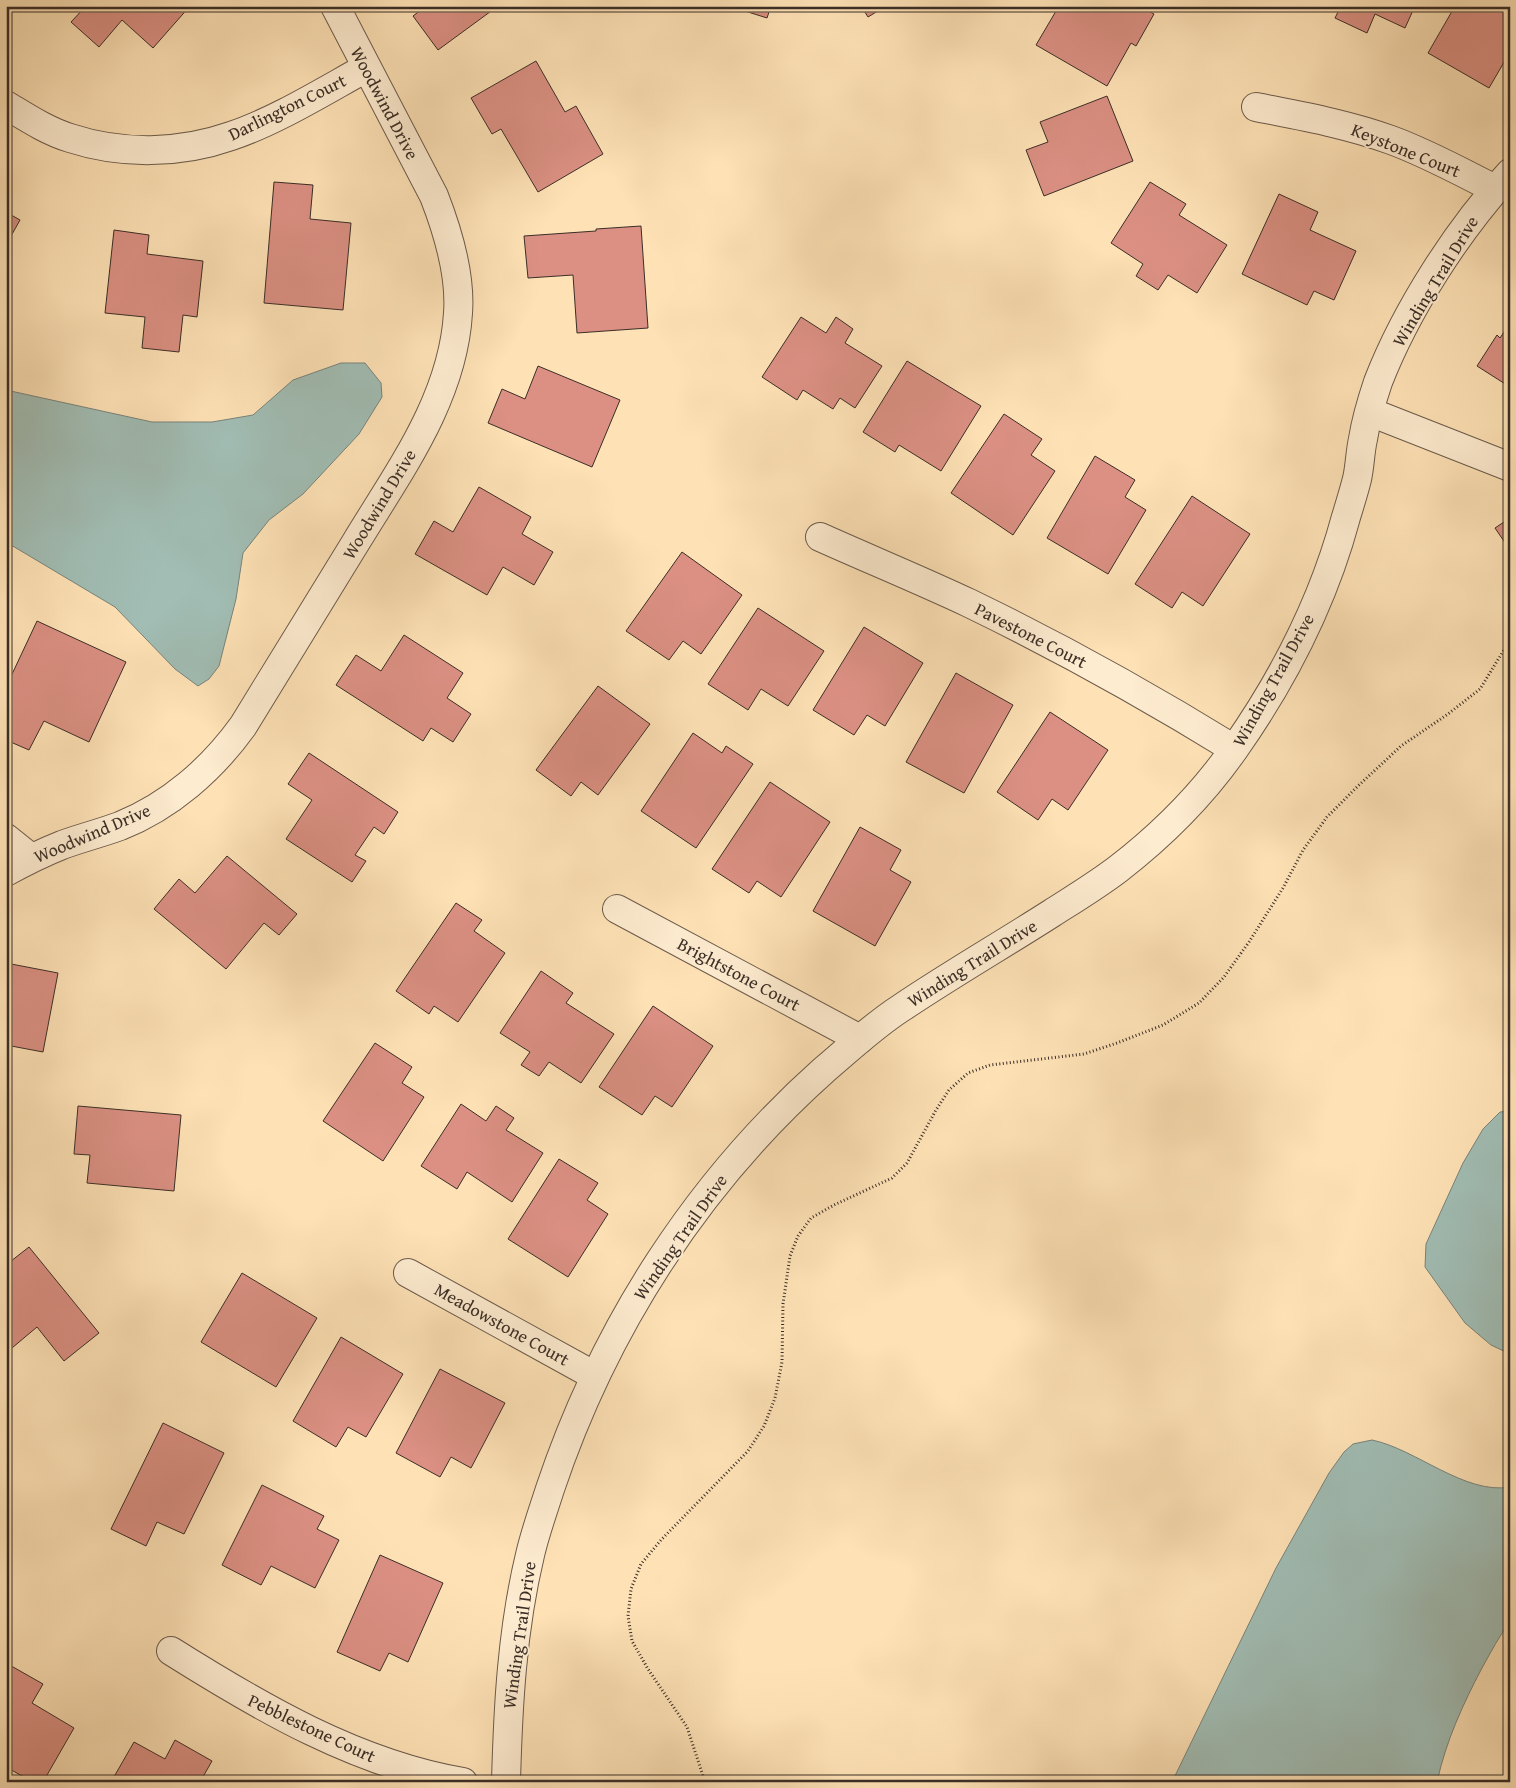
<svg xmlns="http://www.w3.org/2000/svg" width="1516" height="1788" font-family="'Gentium Book Plus',serif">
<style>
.water{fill:#a1bdb4;stroke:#78847c}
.building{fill:#db9083;stroke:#3b2e27}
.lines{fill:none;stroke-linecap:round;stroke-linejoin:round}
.minor-casing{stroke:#6c5b4b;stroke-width:30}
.path{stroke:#3b2e27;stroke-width:3;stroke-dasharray:1 2.5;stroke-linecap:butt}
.minor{stroke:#feecd0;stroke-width:28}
.labels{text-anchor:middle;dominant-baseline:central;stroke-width:4;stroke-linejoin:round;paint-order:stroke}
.street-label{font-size:18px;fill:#3b2e27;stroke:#feecd0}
</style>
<rect width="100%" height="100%" fill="#fee2b6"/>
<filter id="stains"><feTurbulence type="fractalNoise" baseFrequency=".004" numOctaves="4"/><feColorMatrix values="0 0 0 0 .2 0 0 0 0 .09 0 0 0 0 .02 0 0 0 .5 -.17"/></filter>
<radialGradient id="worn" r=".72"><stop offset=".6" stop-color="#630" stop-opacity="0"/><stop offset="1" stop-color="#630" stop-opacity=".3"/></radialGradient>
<!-- water -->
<g class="water">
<polygon points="341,363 365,363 381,383 382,397 359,434 303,494 269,520 243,553 236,599 219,666 209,679 198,686 175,669 115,607 6,542 6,390 152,422 212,422 253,415 293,380"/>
<polygon points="1510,1111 1510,1354 1491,1345 1465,1323 1425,1267 1426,1244 1463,1163 1483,1129 1500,1112"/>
<path d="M1372,1440C1416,1449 1465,1495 1510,1487V1622C1499,1636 1491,1652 1482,1668C1463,1704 1446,1741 1437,1782H1172L1276,1568L1329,1473L1344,1452L1353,1444Z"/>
</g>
<!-- building -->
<g class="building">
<polygon points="86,6 190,6 153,48 122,20 99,47 71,22"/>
<polygon points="426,6 498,6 438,50 413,16"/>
<polygon points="729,6 771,6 767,18"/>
<polygon points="861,6 886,6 868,17"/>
<polygon points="1059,6 1140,6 1154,14 1136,46 1131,43 1107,86 1036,45"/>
<polygon points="1341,6 1415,6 1405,28 1375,14 1367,33 1335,18"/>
<polygon points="1455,6 1507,6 1505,10 1510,12 1510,52 1489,88 1428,53"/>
<polygon points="536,61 565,112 576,106 603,154 538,192 501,129 492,134 471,98"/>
<polygon points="1107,96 1133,161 1044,196 1026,150 1048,142 1040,122"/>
<polygon points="274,182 313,185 310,219 351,223 343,310 264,303"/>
<polygon points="1150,182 1186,204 1179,215 1227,245 1197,293 1168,275 1158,290 1136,276 1143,264 1111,243"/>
<polygon points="1279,194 1318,212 1310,230 1356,251 1334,300 1314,291 1307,305 1242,274"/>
<polygon points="6,212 20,220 6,245"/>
<polygon points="641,226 648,328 577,333 573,275 528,278 524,236 596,231 596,229"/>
<polygon points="114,230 149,235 147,254 203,261 197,317 183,315 179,352 142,348 145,317 105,313"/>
<polygon points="801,317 826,333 836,317 853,329 845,343 882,366 855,408 840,398 833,409 803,390 797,400 762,377"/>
<polygon points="1510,323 1510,387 1477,366 1497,335 1500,338"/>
<polygon points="907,361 981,406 941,471 899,445 895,452 863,432"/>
<polygon points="538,366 620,400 592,467 488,423 502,389 525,399"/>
<polygon points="1004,414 1042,439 1031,455 1055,471 1013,535 951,493"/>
<polygon points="1095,456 1135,480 1125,497 1146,510 1108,574 1047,538"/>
<polygon points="479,487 531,517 522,534 553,552 534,585 503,567 487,595 415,554 434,521 453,532"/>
<polygon points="1192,496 1250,534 1203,606 1182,592 1172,608 1135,584"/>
<polygon points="1510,518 1510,550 1495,528"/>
<polygon points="682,552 742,595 701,654 683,641 669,660 626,631"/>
<polygon points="758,608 824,651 788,706 761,689 748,710 708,684"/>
<polygon points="37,621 126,662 89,742 44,721 29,750 6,740 6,687"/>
<polygon points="864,627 923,663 885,726 867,715 854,735 813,710"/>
<polygon points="404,635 463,673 447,698 471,714 453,742 431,728 423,741 336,685 356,655 381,671"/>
<polygon points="956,673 1013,705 964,793 906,762"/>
<polygon points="598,686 650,724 598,795 581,782 571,796 536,770"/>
<polygon points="1050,712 1108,750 1068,810 1052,799 1038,820 997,792"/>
<polygon points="693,733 722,753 726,746 753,764 696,848 641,811"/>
<polygon points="309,753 398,812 384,834 374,827 355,855 366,861 352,882 286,839 312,800 288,784"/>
<polygon points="770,782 830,822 781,897 757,881 749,893 712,869"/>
<polygon points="860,827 901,850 890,870 911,882 875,946 813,911"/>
<polygon points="227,856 297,914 279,935 264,923 226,969 154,909 179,879 195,893"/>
<polygon points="456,903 482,920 474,931 505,953 458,1022 434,1006 429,1014 396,991"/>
<polygon points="6,963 58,973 43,1052 6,1045"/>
<polygon points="541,971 573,993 566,1003 614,1034 581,1083 549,1062 539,1076 521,1065 530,1052 500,1033"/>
<polygon points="653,1006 713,1046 672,1107 655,1096 642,1115 599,1087"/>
<polygon points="375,1043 412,1067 402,1083 424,1097 383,1161 323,1121"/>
<polygon points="461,1104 486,1121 496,1106 514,1118 506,1130 543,1153 512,1202 467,1172 457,1189 421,1166"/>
<polygon points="78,1106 181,1115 174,1191 87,1183 90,1155 74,1154"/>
<polygon points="559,1159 598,1183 587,1200 608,1214 568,1277 508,1239"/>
<polygon points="29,1247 99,1333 64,1361 37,1327 6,1353 6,1265"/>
<polygon points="242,1273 317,1318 276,1387 201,1342"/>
<polygon points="341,1337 403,1374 366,1437 348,1427 336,1447 293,1421"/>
<polygon points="440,1369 505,1403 471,1468 451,1457 440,1477 396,1453"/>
<polygon points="163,1423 224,1453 184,1534 157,1522 146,1546 111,1529"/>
<polygon points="262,1485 324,1516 317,1529 339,1540 315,1588 271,1566 261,1585 222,1565"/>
<polygon points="380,1555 443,1583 408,1662 389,1653 380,1671 337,1652"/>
<polygon points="6,1663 43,1684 32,1703 74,1728 43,1782 33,1782 6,1767"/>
<polygon points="175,1740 212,1761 200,1782 111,1782 134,1742 165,1759"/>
</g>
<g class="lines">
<defs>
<g id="minor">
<path d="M6,105C26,117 47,131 70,138C122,155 180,154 231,136C276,121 324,91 366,68"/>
<path d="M1256,107C1301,116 1347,124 1391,140C1427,153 1461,172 1495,189"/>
<polyline points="1370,412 1510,467"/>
<path d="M820,537C869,559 920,580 969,603C1060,647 1148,696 1234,749"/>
<polyline points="6,838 31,858"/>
<path d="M6,872C24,862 42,853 62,845C81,838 101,833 120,826C170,806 212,769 243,726C281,665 318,603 356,542C399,471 453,399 458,313C461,274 448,232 434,196L335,6"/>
<polyline points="617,909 860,1039"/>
<polyline points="408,1273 595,1376"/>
<path d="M171,1651C260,1707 357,1764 463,1782"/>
<path d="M506,1782C508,1706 512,1630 530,1555C535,1533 543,1511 550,1489C604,1328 697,1183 824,1070C849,1049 873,1026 901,1008C950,975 1002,945 1052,913C1074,899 1097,885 1118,869C1162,835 1203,794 1235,748C1284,678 1324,599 1346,517C1350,504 1354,491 1357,479C1360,466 1360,452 1363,439C1366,420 1372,400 1378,382C1406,310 1458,229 1510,173"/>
</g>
</defs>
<!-- minor casing -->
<use href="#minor" class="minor-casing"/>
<!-- path -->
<polyline class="path" points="705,1782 687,1727 648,1669 632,1641 628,1616 631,1589 641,1564 661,1540 748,1451 764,1426 775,1398 782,1362 783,1304 790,1256 798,1236 811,1218 834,1205 892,1178 907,1163 936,1110 949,1090 968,1073 990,1065 1084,1054 1117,1043 1163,1025 1199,1003 1224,977 1249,942 1283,888 1303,850 1327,817 1358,786 1401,746 1448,714 1480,689 1510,640"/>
<!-- minor -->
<use href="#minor" class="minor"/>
</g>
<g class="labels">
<!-- street labels -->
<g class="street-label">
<text transform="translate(385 103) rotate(62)">Woodwind Drive</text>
<text transform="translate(287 107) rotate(-26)">Darlington Court</text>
<text transform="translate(1406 150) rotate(22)">Keystone Court</text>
<text transform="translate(1435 281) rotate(-59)">Winding Trail Drive</text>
<text transform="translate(379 504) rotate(-59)">Woodwind Drive</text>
<text transform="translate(1031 635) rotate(27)">Pavestone Court</text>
<text transform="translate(1273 680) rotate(-61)">Winding Trail Drive</text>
<text transform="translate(92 833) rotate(-23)">Woodwind Drive</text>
<text transform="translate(972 963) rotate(-32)">Winding Trail Drive</text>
<text transform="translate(739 974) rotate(28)">Brightstone Court</text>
<text transform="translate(680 1237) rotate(-55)">Winding Trail Drive</text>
<text transform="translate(502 1324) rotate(29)">Meadowstone Court</text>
<text transform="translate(519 1635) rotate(-82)">Winding Trail Drive</text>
<text transform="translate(312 1728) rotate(25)">Pebblestone Court</text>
</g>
</g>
<!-- margin -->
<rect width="1516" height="1788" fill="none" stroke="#fee2b6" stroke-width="25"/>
<rect x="8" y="8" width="1501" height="1773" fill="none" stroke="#3b2e27" stroke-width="2.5"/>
<rect x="12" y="12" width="1491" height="1763" fill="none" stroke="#3b2e27"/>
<rect width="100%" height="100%" filter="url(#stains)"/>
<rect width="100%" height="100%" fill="url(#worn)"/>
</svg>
